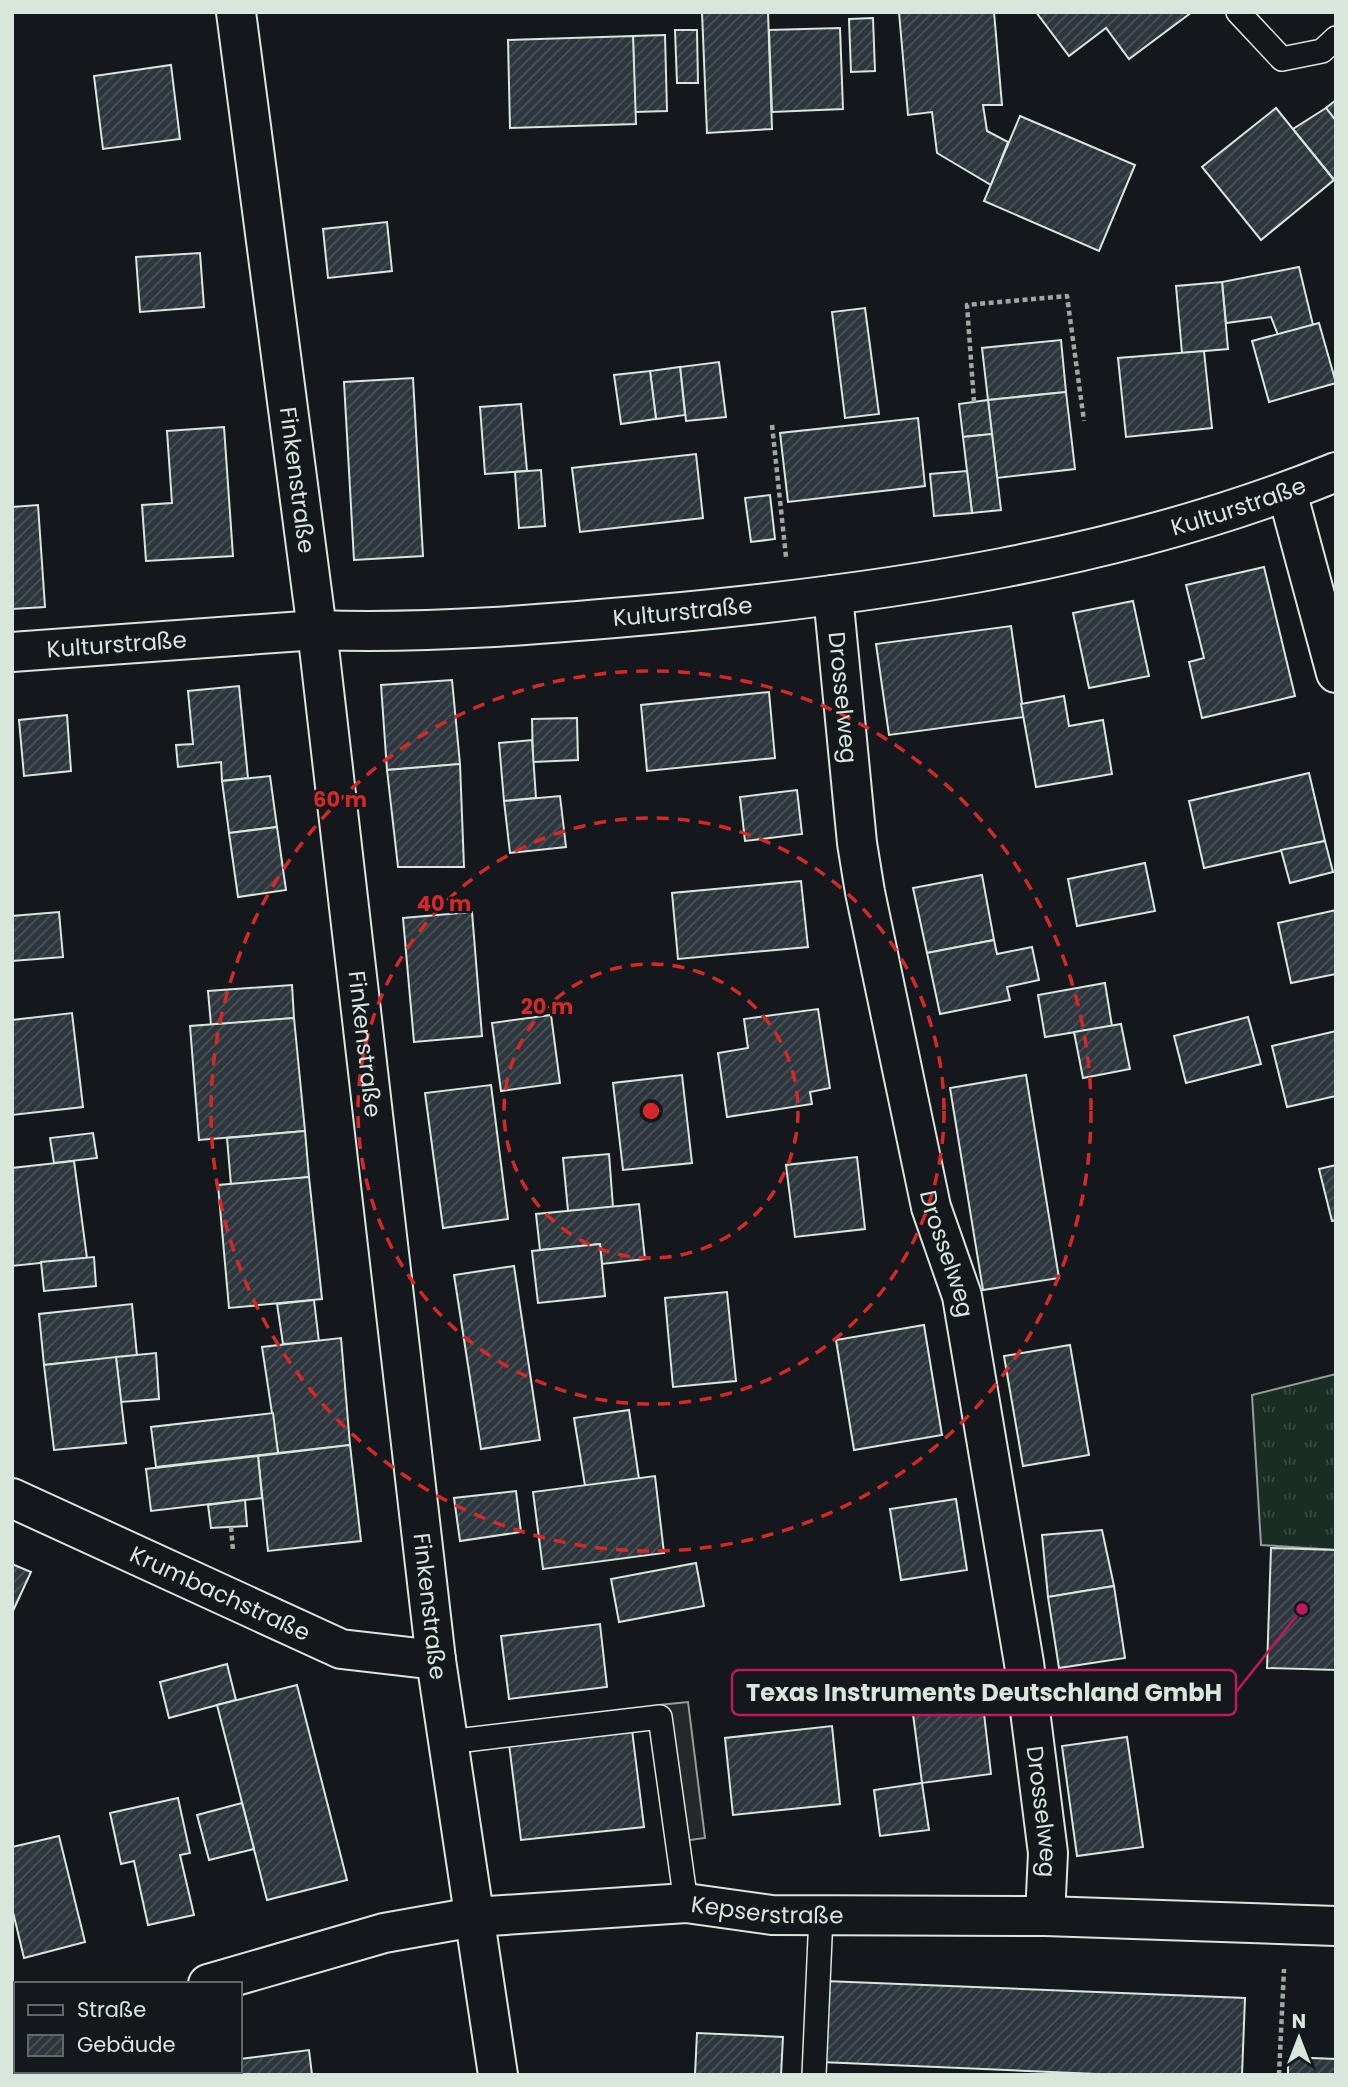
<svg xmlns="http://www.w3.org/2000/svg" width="1348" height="2087" font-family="Poppins,sans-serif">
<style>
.grass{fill:url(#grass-tufts);stroke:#939e99;stroke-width:2}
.parking{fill:#24282b;stroke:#939e99;stroke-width:2}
.building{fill:url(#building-hatch);stroke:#d8e6dc;stroke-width:2}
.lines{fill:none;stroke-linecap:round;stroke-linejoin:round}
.lane-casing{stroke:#d8e6dc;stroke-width:26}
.street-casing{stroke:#d8e6dc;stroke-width:42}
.path{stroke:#9da8a2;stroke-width:4.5;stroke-dasharray:5 3.5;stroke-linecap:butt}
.lane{stroke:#14181c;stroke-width:23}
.street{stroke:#14181c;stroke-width:38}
.ring{fill:none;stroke:#d62828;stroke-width:3.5;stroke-dasharray:12 9}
.labels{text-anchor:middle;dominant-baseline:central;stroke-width:5;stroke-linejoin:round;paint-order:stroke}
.street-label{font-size:23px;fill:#d8e6dc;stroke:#14181c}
.centre{fill:#d62828;stroke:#14181c;stroke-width:3.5}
.ring-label{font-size:21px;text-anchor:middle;font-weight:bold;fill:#d62828;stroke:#14181c;stroke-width:5;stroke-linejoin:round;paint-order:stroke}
.leader{fill:none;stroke:#c2185b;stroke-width:2.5}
.callout-dot{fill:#c2185b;stroke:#14181c;stroke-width:2.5}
.callout{fill:#14181c;stroke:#c2185b;stroke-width:2.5}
.callout-label{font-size:24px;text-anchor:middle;font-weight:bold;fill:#d8e6dc}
</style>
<defs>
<pattern id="grass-tufts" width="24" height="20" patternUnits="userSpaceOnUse" patternTransform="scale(1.75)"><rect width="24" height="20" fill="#1a2d24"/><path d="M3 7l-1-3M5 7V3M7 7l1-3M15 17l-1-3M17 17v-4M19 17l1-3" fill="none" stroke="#3b4b43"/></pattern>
<pattern id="building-hatch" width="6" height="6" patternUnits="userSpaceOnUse" patternTransform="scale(1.75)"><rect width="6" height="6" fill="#2c363c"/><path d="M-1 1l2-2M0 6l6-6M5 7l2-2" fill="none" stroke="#4a5358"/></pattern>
</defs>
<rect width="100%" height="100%" fill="#14181c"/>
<!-- grass -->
<polygon class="grass" points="1336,1374 1336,1550 1261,1545 1252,1395"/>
<!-- parking -->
<polygon class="parking" points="688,1702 705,1838 675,1842 659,1705"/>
<!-- building -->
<g class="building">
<polygon points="702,12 768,12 772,129 707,133"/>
<polygon points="899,12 994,12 1002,105 983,105 987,131 1008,142 991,185 937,153 932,112 908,115"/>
<polygon points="1036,12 1192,12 1129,59 1106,28 1069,56"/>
<polygon points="873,18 875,71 851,72 849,19"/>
<polygon points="840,28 843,109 772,112 769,30"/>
<polygon points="675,30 697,30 698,83 677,83"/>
<polygon points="665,35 667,111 635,112 633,36"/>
<polygon points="633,36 636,124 510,128 508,40"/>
<polygon points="171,65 180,139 103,149 94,76"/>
<polygon points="1336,100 1336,121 1326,108"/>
<polygon points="1276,108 1334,180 1261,240 1202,167"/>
<polygon points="1326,108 1336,121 1336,182 1293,129"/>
<polygon points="1020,116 1135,165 1099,251 984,201"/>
<polygon points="387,222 392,271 328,278 323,229"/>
<polygon points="200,253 204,307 140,312 136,257"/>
<polygon points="1299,267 1313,325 1278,335 1271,317 1226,323 1222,282"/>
<polygon points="1222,282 1228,349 1182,353 1176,286"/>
<polygon points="865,308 879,414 845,418 832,312"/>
<polygon points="1319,323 1336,383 1269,402 1252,341"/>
<polygon points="1061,340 1066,392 988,400 982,348"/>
<polygon points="1204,351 1212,428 1126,437 1118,358"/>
<polygon points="719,362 726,417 686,421 680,367"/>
<polygon points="680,367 685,415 656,419 650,371"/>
<polygon points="650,371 656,419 621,424 614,375"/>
<polygon points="413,378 423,556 354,560 344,382"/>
<polygon points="1066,392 1075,469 997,478 988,400"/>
<polygon points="988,400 992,434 963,437 959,404"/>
<polygon points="521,404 527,471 485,474 480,407"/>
<polygon points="918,418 925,486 788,502 780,433"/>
<polygon points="224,427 233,556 146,561 142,505 172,503 167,431"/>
<polygon points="992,434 1001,510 972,513 963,437"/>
<polygon points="696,454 703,518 580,532 572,468"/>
<polygon points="541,470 545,526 519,528 515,472"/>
<polygon points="967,471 972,513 934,516 930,474"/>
<polygon points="770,495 775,539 751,542 745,498"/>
<polygon points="38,505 45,607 12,609 12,507"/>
<polygon points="1264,567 1295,696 1202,718 1189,662 1204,658 1186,585"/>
<polygon points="1133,601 1149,676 1089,688 1073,613"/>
<polygon points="1011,626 1024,717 889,735 876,644"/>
<polygon points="452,680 460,764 387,770 381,685"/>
<polygon points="239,686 248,778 222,781 221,762 178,767 176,745 193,744 188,691"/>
<polygon points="769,692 775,758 647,771 641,705"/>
<polygon points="1064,696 1069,726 1103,720 1112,774 1036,787 1021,704"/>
<polygon points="67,715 71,771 24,776 19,720"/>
<polygon points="577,718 578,760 533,762 532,719"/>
<polygon points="532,740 536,798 504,801 499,743"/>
<polygon points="460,764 464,867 398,867 387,770"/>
<polygon points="1309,773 1325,841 1204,868 1189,801"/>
<polygon points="270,776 277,827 229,833 222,781"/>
<polygon points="797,790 802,834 745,841 740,797"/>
<polygon points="560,796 566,847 510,853 504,801"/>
<polygon points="277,827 286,890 238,897 229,833"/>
<polygon points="1325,841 1333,872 1290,883 1281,850"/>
<polygon points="1145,863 1155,911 1077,926 1068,879"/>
<polygon points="982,875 994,940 927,953 913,888"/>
<polygon points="801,881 808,947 678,959 672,893"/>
<polygon points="1336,910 1336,974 1291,983 1278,923"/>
<polygon points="59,912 63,957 12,961 12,916"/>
<polygon points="472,912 482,1036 414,1042 403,918"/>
<polygon points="994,940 997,954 1032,947 1039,980 1007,987 1010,1000 940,1014 927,953"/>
<polygon points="1105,983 1112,1026 1045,1037 1038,995"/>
<polygon points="292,985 294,1018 211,1025 208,991"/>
<polygon points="818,1009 830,1088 810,1092 812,1104 727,1117 718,1053 748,1048 744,1019"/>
<polygon points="72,1013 83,1107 12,1115 12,1020"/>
<polygon points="551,1015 560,1083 501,1091 492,1023"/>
<polygon points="1248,1017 1261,1064 1186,1083 1174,1036"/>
<polygon points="294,1018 305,1131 199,1140 190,1026"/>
<polygon points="1121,1024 1130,1069 1083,1078 1074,1032"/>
<polygon points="1336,1031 1336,1096 1287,1107 1272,1046"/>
<polygon points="682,1075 692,1163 623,1170 613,1083"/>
<polygon points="1026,1075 1059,1278 983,1290 950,1088"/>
<polygon points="491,1085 508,1219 443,1228 425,1093"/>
<polygon points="305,1131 309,1177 231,1185 227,1138"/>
<polygon points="93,1133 97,1158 54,1163 50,1138"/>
<polygon points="609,1154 613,1207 568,1211 563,1158"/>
<polygon points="857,1157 865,1229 795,1237 786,1165"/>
<polygon points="74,1161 87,1258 12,1266 12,1168"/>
<polygon points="1336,1165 1336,1220 1332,1221 1319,1169"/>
<polygon points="309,1177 322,1299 229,1308 218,1185"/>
<polygon points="639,1204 645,1259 602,1264 600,1244 540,1250 536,1214"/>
<polygon points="600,1244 605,1296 538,1303 532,1251"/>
<polygon points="94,1257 96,1286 44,1291 41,1262"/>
<polygon points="514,1266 540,1440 481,1449 454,1275"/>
<polygon points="727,1292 736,1381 673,1387 665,1298"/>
<polygon points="314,1300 319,1342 283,1344 277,1304"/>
<polygon points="132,1304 137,1356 44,1365 39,1314"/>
<polygon points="924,1325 942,1435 854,1450 836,1340"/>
<polygon points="341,1338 350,1445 278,1453 262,1347"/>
<polygon points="1070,1345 1089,1455 1023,1466 1004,1356"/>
<polygon points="156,1353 159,1399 121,1402 116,1357"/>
<polygon points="116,1357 126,1443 54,1450 44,1365"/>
<polygon points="629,1410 639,1479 585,1486 574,1418"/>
<polygon points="273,1413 278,1453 156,1467 151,1427"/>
<polygon points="350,1445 361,1541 268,1551 258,1456"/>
<polygon points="258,1456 262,1498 151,1511 146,1469"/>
<polygon points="655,1476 664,1553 543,1569 533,1492"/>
<polygon points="516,1491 521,1532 460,1541 454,1498"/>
<polygon points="956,1499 967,1570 901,1580 890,1509"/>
<polygon points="245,1500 247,1526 211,1528 208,1505"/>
<polygon points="1102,1530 1114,1586 1048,1597 1042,1535"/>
<polygon points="1271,1548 1336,1550 1336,1670 1267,1668"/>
<polygon points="696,1563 704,1606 619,1622 611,1579"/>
<polygon points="12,1564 31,1572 12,1613"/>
<polygon points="1114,1586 1125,1658 1059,1668 1048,1597"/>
<polygon points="600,1624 607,1687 509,1699 501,1636"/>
<polygon points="227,1664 236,1700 169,1718 160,1682"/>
<polygon points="297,1685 347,1880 267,1900 217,1705"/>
<polygon points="983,1705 991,1774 922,1783 913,1714"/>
<polygon points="832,1726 840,1804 733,1815 725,1738"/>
<polygon points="632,1730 644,1827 521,1840 509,1744"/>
<polygon points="1127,1737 1143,1847 1077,1856 1062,1746"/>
<polygon points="922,1783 929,1830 880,1836 874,1790"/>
<polygon points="178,1798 190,1853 180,1855 194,1915 148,1925 134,1861 121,1864 110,1813"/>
<polygon points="242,1803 254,1849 209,1860 197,1815"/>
<polygon points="59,1836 85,1942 24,1958 12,1908 12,1847"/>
<polygon points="825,1981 1245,1998 1242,2075 1120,2075 821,2062"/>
<polygon points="697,2033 783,2037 781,2075 695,2075"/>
<polygon points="309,2050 312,2075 215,2075 214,2071 240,2071 240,2059"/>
<polygon points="1288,2057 1336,2059 1336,2075 1288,2075"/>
</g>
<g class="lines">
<defs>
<g id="lane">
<polyline points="1238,12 1282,59 1322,51 1336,38"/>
<polyline points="448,1742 660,1717 686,1903"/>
<polyline points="814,2075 821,1915"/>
</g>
<g id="street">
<path id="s1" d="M236,12L317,630L436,1660L498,2075"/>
<polyline points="1287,492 1336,673"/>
<path id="s2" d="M833,595L857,843L865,892L931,1207L962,1296L1024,1663L1048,1853L1045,1916"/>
<path id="s3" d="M12,652L317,630C431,634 547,624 660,614C888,593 1122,559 1336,472"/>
<path id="s4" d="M12,1498L341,1649L436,1660"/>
<path id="s5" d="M208,1984L384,1933L474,1917L686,1903L772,1915L1045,1916L1336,1926"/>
<polyline points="12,2040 16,2039"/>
</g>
</defs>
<!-- lane casing -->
<use href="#lane" class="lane-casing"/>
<!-- street casing -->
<use href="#street" class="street-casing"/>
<!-- path -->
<g class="path">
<polyline points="974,402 967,305 1067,296 1084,421"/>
<polyline points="772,425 786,557"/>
<polyline points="231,1527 233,1550"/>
<polyline points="1279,2075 1284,1969"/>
</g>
<!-- lane -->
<use href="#lane" class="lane"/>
<!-- street -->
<use href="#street" class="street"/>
</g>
<!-- distance rings -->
<g class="ring">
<circle cx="651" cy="1111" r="147"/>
<circle cx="651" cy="1111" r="293"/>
<circle cx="651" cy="1111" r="440"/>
</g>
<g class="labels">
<!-- street labels -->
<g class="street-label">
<text stroke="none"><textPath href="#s1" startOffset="472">Finkenstraße</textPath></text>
<text stroke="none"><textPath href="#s3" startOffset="1239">Kulturstraße</textPath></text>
<text stroke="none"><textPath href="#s3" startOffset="672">Kulturstraße</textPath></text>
<text stroke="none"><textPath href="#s3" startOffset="105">Kulturstraße</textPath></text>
<text stroke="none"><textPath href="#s2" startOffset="103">Drosselweg</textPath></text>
<text stroke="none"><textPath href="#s1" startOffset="1040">Finkenstraße</textPath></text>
<text stroke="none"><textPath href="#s2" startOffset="670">Drosselweg</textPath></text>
<text stroke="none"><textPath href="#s4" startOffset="229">Krumbachstraße</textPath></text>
<text stroke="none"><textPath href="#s1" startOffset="1606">Finkenstraße</textPath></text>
<text stroke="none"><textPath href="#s2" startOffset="1237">Drosselweg</textPath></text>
<text stroke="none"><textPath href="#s5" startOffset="569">Kepserstraße</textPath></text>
</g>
</g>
<circle cx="651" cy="1111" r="10" class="centre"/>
<g class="ring-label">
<text x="340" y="807">60 m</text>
<text x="444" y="911">40 m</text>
<text x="547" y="1014">20 m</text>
</g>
<!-- callouts -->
<path class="leader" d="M1302 1609L1236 1692"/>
<circle class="callout-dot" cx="1302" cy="1609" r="7"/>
<rect class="callout" x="732" y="1670" width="504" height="45" rx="7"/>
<g class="callout-label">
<text x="984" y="1701">Texas Instruments Deutschland GmbH</text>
</g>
<!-- border -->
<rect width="1348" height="2087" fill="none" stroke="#d8e6dc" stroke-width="28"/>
<!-- legend -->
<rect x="14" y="1982" width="228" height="91" fill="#14181c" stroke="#626a69" stroke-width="2"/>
<rect x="28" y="2005" width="35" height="10" fill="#14181c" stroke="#626a69" stroke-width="2"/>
<text x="77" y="2017" font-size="21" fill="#d8e6dc">Straße</text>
<rect x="28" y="2035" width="35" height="21" fill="url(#building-hatch)" stroke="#626a69" stroke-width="2"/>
<text x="77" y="2052" font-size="21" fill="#d8e6dc">Gebäude</text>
<!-- north arrow -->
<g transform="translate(1299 2038)" stroke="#14181c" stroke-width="5" paint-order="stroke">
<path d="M0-5L12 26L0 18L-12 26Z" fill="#d8e6dc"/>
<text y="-10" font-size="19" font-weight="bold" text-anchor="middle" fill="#d8e6dc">N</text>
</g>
</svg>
